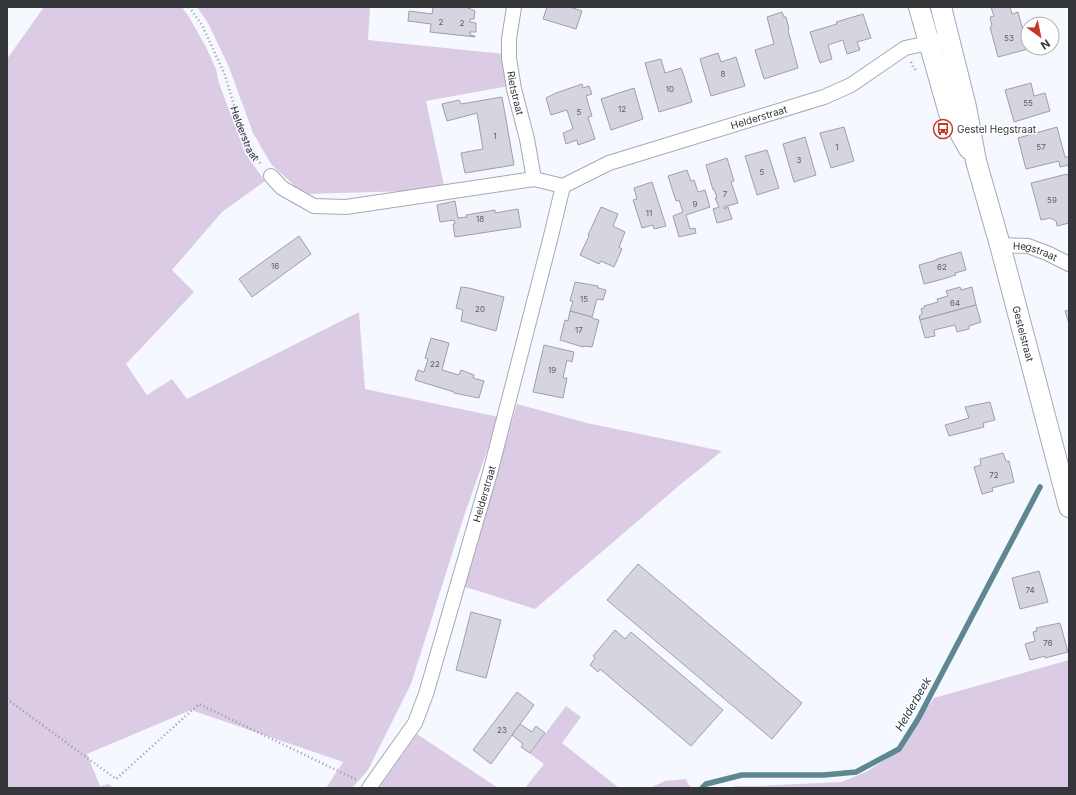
<svg xmlns="http://www.w3.org/2000/svg" width="1076" height="795" font-family="Inter,sans-serif">
<style>
.green{fill:#dbcbe5}
.lines{fill:none;stroke-linecap:round;stroke-linejoin:round}
.stream{stroke:#5e8891;stroke-width:5.5}
.building{fill:#d5d4df;stroke:#9f9ea9}
.minor-casing{stroke:#a4a9b3;stroke-width:16}
.secondary-casing{stroke:#a4a9b3;stroke-width:22}
.path{stroke:#95989d;stroke-width:2.5;stroke-dasharray:1 3;stroke-linecap:butt}
.minor{stroke:#fff;stroke-width:14}
.secondary{stroke:#fff;stroke-width:20}
.labels{text-anchor:middle;dominant-baseline:central;stroke-width:3;stroke-linejoin:round;paint-order:stroke}
.number-label{font-size:8px;fill:#5c5e63}
.street-label{font-size:10px;fill:#34363a;stroke:#fff}
.poi-label{font-size:10px;fill:#34363a;stroke:#fff;text-anchor:start}
.water-label{font-size:11px;font-style:italic;fill:#133137;stroke:#fff}
</style>
<rect width="100%" height="100%" fill="#f5f9ff"/>
<!-- green -->
<g class="green">
<polygon points="44,7 182,7 189,17 206,47 216,69 219,83 245,153 265,181 222,212 172,270 194,292 126,364 147,395 172,379 187,399 359,312 365,389 499,417 464,516 411,684 368,770 352,788 326,788 343,762 191,710 87,754 100,786 109,784 113,788 7,788 7,59"/>
<polygon points="197,7 370,7 368,40 504,54 509,86 426,101 445,190 305,194 299,190 271,164 253,133 229,67 208,23"/>
<polygon points="517,404 587,423 722,451 681,484 535,609 462,586"/>
<polygon points="1069,660 1069,788 731,788 735,786 758,786 841,782 866,772 894,754 934,698"/>
<polygon points="566,706 581,717 562,743 619,788 525,788 544,764 530,754"/>
<polygon points="417,734 498,788 379,788"/>
<polygon points="686,779 688,784 692,788 650,788 665,781"/>
</g>
<g class="lines">
<!-- stream -->
<polyline class="stream" points="702,788 706,784 742,775 824,775 856,772 899,749 918,719 1040,487"/>
</g>
<!-- building -->
<g class="building">
<polygon points="433,7 466,7 475,11 474,19 470,19 470,22 476,23 476,32 470,32 470,35 475,36 475,37 430,32 431,24 408,21 409,11 432,14"/>
<polygon points="547,7 570,7 582,11 576,29 543,19"/>
<polygon points="991,7 1010,7 1012,14 1018,12 1028,49 998,57 990,27 992,26 990,17 994,16"/>
<polygon points="782,12 784,17 786,17 789,29 788,30 798,68 764,79 755,50 774,44 767,17"/>
<polygon points="863,14 871,38 857,42 860,50 847,54 843,40 828,45 832,59 820,63 810,32 837,24 836,22"/>
<polygon points="718,53 721,62 736,57 745,86 711,96 700,59"/>
<polygon points="661,59 665,73 681,68 684,76 692,102 659,112 645,63"/>
<polygon points="1031,83 1034,96 1045,93 1050,111 1014,122 1005,90"/>
<polygon points="582,84 583,88 589,86 592,94 586,96 592,116 588,117 595,139 578,145 577,140 566,144 563,133 573,129 567,110 551,115 546,98 556,93"/>
<polygon points="634,88 643,119 611,130 601,99"/>
<polygon points="502,97 514,165 465,173 461,153 483,149 477,113 447,121 442,104 459,100 461,104"/>
<polygon points="844,127 854,161 831,168 820,133"/>
<polygon points="1057,127 1065,157 1069,157 1069,165 1060,167 1059,161 1026,169 1018,138"/>
<polygon points="805,137 816,175 794,182 783,144"/>
<polygon points="767,150 779,188 757,195 745,156"/>
<polygon points="727,158 734,181 731,182 738,203 724,207 724,209 728,207 732,219 717,223 713,209 719,207 715,198 717,198 714,189 713,190 706,165"/>
<polygon points="687,170 691,181 694,180 698,192 705,190 710,207 686,215 690,229 695,228 696,233 679,237 673,216 683,212 679,200 676,201 668,176"/>
<polygon points="1067,174 1069,178 1069,223 1057,226 1056,221 1050,218 1041,220 1031,183"/>
<polygon points="652,182 666,226 654,229 653,225 642,228 633,200 637,199 634,188"/>
<polygon points="455,201 458,218 467,217 466,215 495,210 495,213 518,209 521,227 455,237 453,224 455,224 454,220 440,222 437,205"/>
<polygon points="601,207 618,214 613,226 625,232 619,247 622,249 614,267 601,261 599,264 580,255 589,236 588,235"/>
<polygon points="299,236 311,254 252,297 239,279"/>
<polygon points="961,252 966,270 955,273 956,275 943,279 924,284 919,265 937,260 937,259"/>
<polygon points="575,282 598,286 598,288 606,290 603,300 597,299 592,317 570,311 573,301 570,301"/>
<polygon points="461,287 469,288 504,297 496,331 461,321 463,310 456,308"/>
<polygon points="960,287 961,290 972,287 976,305 920,320 919,316 922,314 921,309 924,308 924,306 938,302 937,299 948,296 946,291"/>
<polygon points="976,305 981,322 969,326 969,329 957,332 955,325 934,330 935,336 925,338 920,320"/>
<polygon points="1069,310 1069,324 1065,311"/>
<polygon points="570,311 592,317 592,318 599,320 592,347 583,346 583,347 560,340 565,320 568,321"/>
<polygon points="431,338 449,343 442,370 459,375 461,370 474,375 473,378 484,381 479,398 454,393 454,392 415,380 418,370 424,372 428,359 425,358"/>
<polygon points="544,345 574,352 572,362 567,360 563,378 567,378 563,398 533,392"/>
<polygon points="990,402 995,420 983,423 984,427 949,436 945,425 969,418 965,407"/>
<polygon points="1003,453 1006,461 1009,461 1014,482 992,488 993,491 982,494 974,467 981,465 980,459"/>
<polygon points="638,564 802,703 772,739 607,600"/>
<polygon points="1039,571 1048,602 1020,609 1012,578"/>
<polygon points="471,612 501,620 486,678 456,670"/>
<polygon points="1060,623 1068,652 1045,658 1045,656 1030,660 1025,644 1035,641 1033,632 1037,631 1036,628"/>
<polygon points="615,630 625,639 631,632 723,710 691,746 600,669 598,672 590,665 595,658 593,656"/>
<polygon points="517,692 534,705 491,764 473,750"/>
<polygon points="520,724 532,732 536,726 545,733 530,753 521,747 523,744 512,735"/>
</g>
<g class="lines">
<defs>
<g id="minor">
<path id="s2" d="M514,7L509,39V58L514,89L527,139L534,179"/>
<path id="s3" d="M271,176L282,188L314,206L346,207L534,179L563,186L609,163L824,97L851,85L905,48L938,41"/>
<path id="s4" d="M1000,245L1028,246L1047,253L1069,264"/>
<path id="s5" d="M369,788L398,747L415,723L426,694L490,473L551,236L563,186"/>
</g>
<g id="secondary">
<polyline points="919,7 949,113 969,149"/>
<path id="s6" d="M941,7L966,107L976,161L1000,245L1069,507"/>
</g>
</defs>
<!-- minor casing -->
<use href="#minor" class="minor-casing"/>
<!-- secondary casing -->
<use href="#secondary" class="secondary-casing"/>
<!-- path -->
<g class="path">
<path id="s1" d="M189,7L202,25L225,75L237,116L251,152L261,164"/>
<polyline points="911,62 913,67 917,71"/>
<polyline points="7,699 116,779 199,704 357,780"/>
</g>
<!-- minor -->
<use href="#minor" class="minor"/>
<!-- secondary -->
<use href="#secondary" class="secondary"/>
</g>
<!-- icons -->
<defs>
<symbol id="bus-ring" viewBox="-11 -11 22 22"><circle r="9.5" fill="#fff" stroke="#c43826" stroke-width="1.5"/><path d="M-5-6H5V4H4V6H2V4H-2V6H-4V4H-5ZM-3.5-4V0h7V-4ZM-3.5 1.2v1.5H-2V1.2ZM2 1.2v1.5H3.5V1.2Z" fill="#c43826"/></symbol>
</defs>
<g fill-rule="evenodd">
<use href="#bus-ring" x="932" y="118" width="22" height="22"/>
</g>
<g class="labels">
<!-- number labels -->
<g class="number-label">
<text x="441" y="22">2</text>
<text x="462" y="23">2</text>
<text x="1009" y="38">53</text>
<text x="723" y="74">8</text>
<text x="670" y="89">10</text>
<text x="1028" y="103">55</text>
<text x="622" y="109">12</text>
<text x="579" y="112">5</text>
<text x="495" y="136">1</text>
<text x="837" y="147">1</text>
<text x="1041" y="147">57</text>
<text x="799" y="160">3</text>
<text x="762" y="172">5</text>
<text x="725" y="194">7</text>
<text x="1052" y="200">59</text>
<text x="695" y="204">9</text>
<text x="649" y="213">11</text>
<text x="480" y="219">18</text>
<text x="275" y="266">16</text>
<text x="942" y="267">62</text>
<text x="584" y="299">15</text>
<text x="955" y="303">64</text>
<text x="480" y="309">20</text>
<text x="579" y="330">17</text>
<text x="435" y="364">22</text>
<text x="552" y="370">19</text>
<text x="994" y="475">72</text>
<text x="1030" y="590">74</text>
<text x="1048" y="643">76</text>
<text x="502" y="730">23</text>
</g>
<!-- street labels -->
<g class="street-label">
<text stroke="none"><textPath href="#s2" startOffset="87">Rietstraat</textPath></text>
<text stroke="none"><textPath href="#s3" startOffset="513">Helderstraat</textPath></text>
<text stroke="none"><textPath href="#s1" startOffset="139">Helderstraat</textPath></text>
<text stroke="none"><textPath href="#s4" startOffset="36">Hegstraat</textPath></text>
<text stroke="none"><textPath href="#s6" startOffset="337">Gestelstraat</textPath></text>
<text stroke="none"><textPath href="#s5" startOffset="319">Helderstraat</textPath></text>
</g>
<!-- poi labels -->
<g class="poi-label">
<text x="957" y="129">Gestel Hegstraat</text>
</g>
<!-- water labels -->
<g class="water-label">
<text transform="translate(913 704) rotate(-60)">Helderbeek</text>
</g>
</g>
<!-- border -->
<rect width="1076" height="795" fill="none" stroke="#34363a" stroke-width="16"/>
<!-- north arrow -->
<g transform="translate(1040 36) rotate(147)"><circle r="19" fill="#ffffff" stroke="#aeafb0"/>
<path d="M0-3L7 15L0 10L-7 15Z" fill="#c43826"/>
<text y="-6" font-size="11" font-weight="bold" text-anchor="middle" fill="#34363a">N</text>
</g>
</svg>
